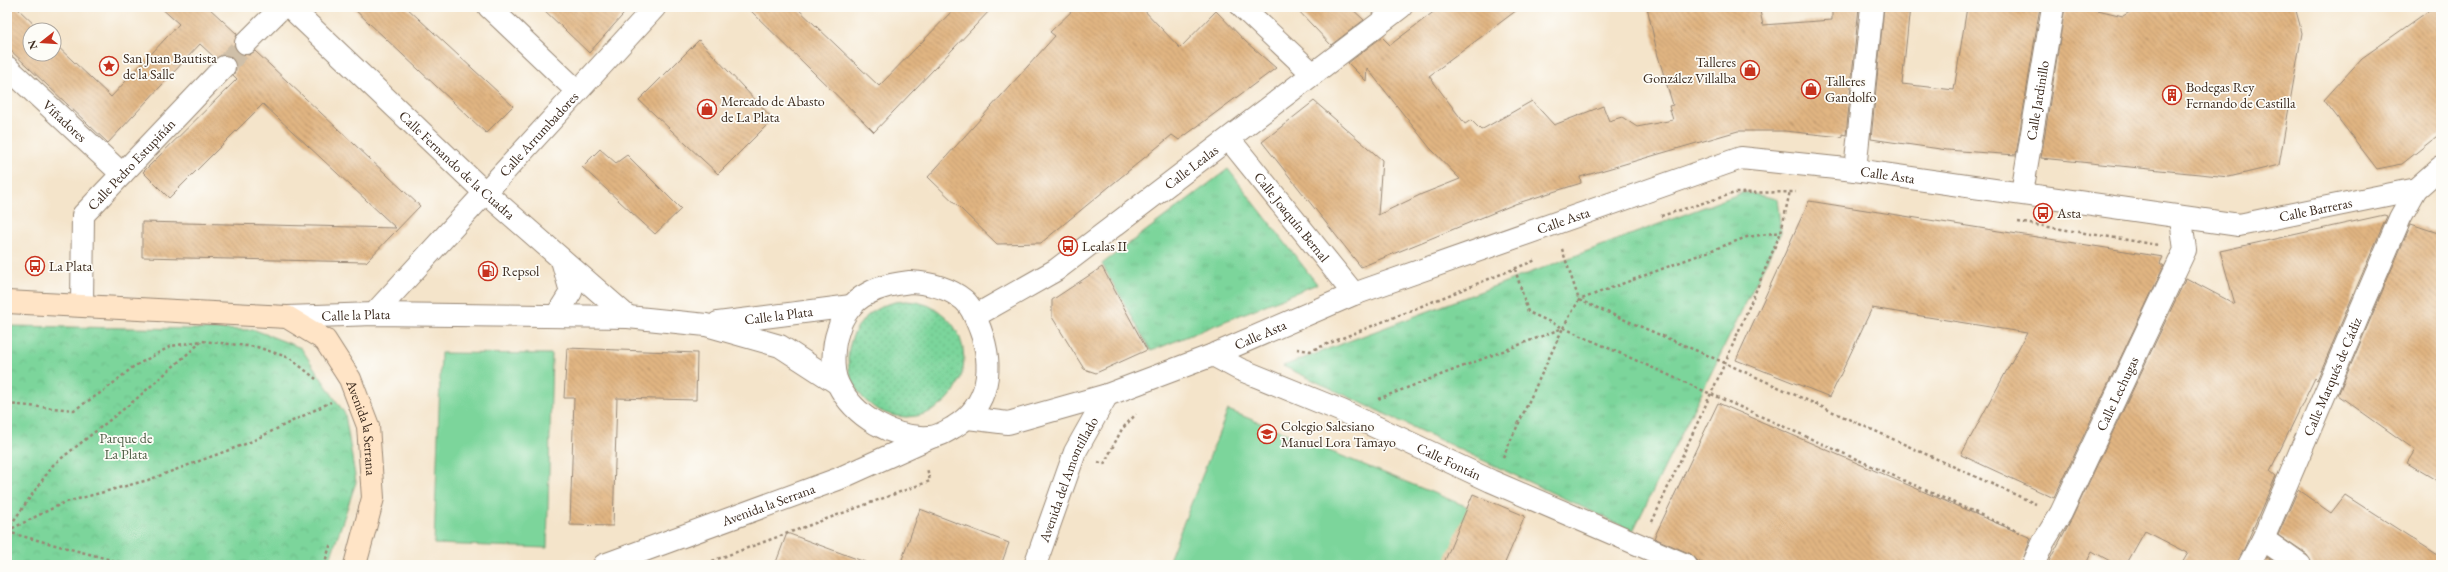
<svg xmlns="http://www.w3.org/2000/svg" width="2448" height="572" font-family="'EB Garamond',serif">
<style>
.grass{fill:url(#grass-tufts);stroke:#5c805c}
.park{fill:url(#park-crowns);stroke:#5c805c}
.garden{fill:url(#garden-dots);stroke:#5c805c}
.pitch{fill:#7cd59b;stroke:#5c805c}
.building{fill:url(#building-back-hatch)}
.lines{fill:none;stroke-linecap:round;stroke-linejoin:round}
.pedestrian-tunnel{stroke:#cfbfa8;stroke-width:22;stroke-dasharray:22 11;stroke-linecap:butt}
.pedestrian-casing{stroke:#988774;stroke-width:24}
.minor-casing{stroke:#988774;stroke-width:24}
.tertiary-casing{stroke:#988774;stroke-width:24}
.secondary-casing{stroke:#988774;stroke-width:24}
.path{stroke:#988774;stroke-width:2.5;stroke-dasharray:3 3;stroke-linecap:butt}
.pedestrian{stroke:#fff;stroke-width:22}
.minor{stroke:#fff;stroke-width:22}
.tertiary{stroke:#fff;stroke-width:22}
.secondary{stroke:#ffe4c6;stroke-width:22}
.labels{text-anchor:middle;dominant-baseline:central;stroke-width:3.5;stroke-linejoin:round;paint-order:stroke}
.poi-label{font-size:14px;fill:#3b2a1e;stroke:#fdfcf7;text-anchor:start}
.street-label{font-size:14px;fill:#3b2a1e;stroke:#fdfcf7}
.park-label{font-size:14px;fill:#4e5d44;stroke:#fdfcf7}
</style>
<defs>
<pattern id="grass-tufts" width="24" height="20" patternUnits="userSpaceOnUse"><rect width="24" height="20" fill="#7cd59b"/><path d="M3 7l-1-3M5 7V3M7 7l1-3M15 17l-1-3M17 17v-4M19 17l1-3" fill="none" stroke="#6cb785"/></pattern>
<pattern id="park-crowns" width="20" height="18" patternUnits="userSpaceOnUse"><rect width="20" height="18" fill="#7cd59b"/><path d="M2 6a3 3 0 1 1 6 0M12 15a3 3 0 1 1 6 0" fill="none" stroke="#6cb785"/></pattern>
<pattern id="garden-dots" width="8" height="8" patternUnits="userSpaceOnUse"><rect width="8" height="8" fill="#7cd59b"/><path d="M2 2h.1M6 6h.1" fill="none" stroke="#6cb785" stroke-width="1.8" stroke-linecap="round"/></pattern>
<pattern id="building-back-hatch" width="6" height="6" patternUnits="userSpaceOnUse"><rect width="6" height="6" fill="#e1b582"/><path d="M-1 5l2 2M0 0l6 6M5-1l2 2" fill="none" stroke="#b8936a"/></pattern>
</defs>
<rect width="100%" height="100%" fill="#fdfcf7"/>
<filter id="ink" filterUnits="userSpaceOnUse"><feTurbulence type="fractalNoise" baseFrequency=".025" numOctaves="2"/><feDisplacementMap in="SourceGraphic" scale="8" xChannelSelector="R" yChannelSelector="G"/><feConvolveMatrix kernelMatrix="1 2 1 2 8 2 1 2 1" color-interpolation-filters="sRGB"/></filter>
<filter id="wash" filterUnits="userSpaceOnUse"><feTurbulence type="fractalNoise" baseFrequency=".012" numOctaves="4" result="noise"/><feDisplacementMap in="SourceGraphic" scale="16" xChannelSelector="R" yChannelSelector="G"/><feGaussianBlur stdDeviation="0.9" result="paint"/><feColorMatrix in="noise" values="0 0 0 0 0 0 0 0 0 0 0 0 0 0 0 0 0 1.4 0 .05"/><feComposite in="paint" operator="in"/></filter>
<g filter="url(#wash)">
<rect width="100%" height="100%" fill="#f4e4ca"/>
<!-- grass -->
<g class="grass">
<polygon points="1228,169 1317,284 1151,351 1102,264"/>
<polygon points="1744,192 1777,199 1781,232 1633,531 1283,366"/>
</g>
<!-- park -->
<polygon class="park" points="7,326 255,330 301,348 345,414 356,482 328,565 7,565"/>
<!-- garden -->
<circle class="garden" cx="906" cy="359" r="58"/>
<!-- pitch -->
<g class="pitch">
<polygon points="441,353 552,354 547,548 434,544"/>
<polygon points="1228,410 1478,511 1456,565 1167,565"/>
</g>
<g id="blocks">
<!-- building -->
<g class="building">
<polygon points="7,7 16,7 40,30 30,30 30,54 54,54 54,43 111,97 179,24 160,7 208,7 237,34 234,46 237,52 249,55 255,51 420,206 366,262 142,257 142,222 396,228 263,104 169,198 143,172 237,79 233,75 236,70 233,58 227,55 215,58 200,44 108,143 7,47"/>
<polygon points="352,7 406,7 513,106 486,133"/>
<polygon points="541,7 630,7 589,53"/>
<polygon points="747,7 796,7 879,86 956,7 993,7 874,132"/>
<polygon points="1076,7 1141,7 1180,48 1216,11 1246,42 1276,68 1179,140 1172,135 1041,243 997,244 928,177 1055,36 1050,32"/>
<polygon points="1295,7 1350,7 1364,20 1331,45"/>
<polygon points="1440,7 1521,7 1429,76 1465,124 1471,120 1481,130 1532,101 1554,125 1603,106 1609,121 1622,117 1637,127 1673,120 1669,106 1673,105 1658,56 1647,7 1759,7 1763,25 1832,20 1832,7 1859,7 1846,135 1842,134 1842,137 1785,131 1738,131 1580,177 1581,183 1515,204 1361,267 1262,142 1314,101 1382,160 1378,215 1422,194 1460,179 1430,148 1367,68 1366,81 1348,63 1382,37 1390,45"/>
<polygon points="1884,7 1910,7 1902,84 1954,90 1967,7 2040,7 2016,155 1947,150 1871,139"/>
<polygon points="2065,7 2085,7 2123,16 2138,7 2295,7 2302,33 2279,165 2229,177 2041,158"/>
<polygon points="2434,7 2441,7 2441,133 2402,164 2377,169 2324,100 2362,58"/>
<polygon points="699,40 773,119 718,174 639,100"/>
<polygon points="600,149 616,163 627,155 681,209 655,234 582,167"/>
<polygon points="1809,201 2163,257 2160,263 2164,266 2054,498 1961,455 2027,333 1872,308 1830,397 1736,360"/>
<polygon points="2384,215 2387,216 2317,380 2315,378 2270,471 2276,476 2237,565 2181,565 2188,553 2145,531 2126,565 2117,565 2092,551 2087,562 2093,565 2047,565 2072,518 2186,278 2235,304 2220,251"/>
<polygon points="2411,224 2441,234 2441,483 2407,463 2415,450 2338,395"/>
<polygon points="1102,267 1147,350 1096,373 1084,369 1052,317 1052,300"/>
<polygon points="567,348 697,353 696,400 617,398 613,526 570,525 574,398 564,398"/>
<polygon points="1718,403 2031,538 2021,565 1706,565 1698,561 1691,554 1654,538"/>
<polygon points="2298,490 2331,513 2345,495 2441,557 2441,565 2312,565 2307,555 2278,535"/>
<polygon points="1473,494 1525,516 1504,565 1443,565"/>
<polygon points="920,509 1009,543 1001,565 900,565"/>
<polygon points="787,533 865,562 864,565 775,565"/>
<polygon points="2267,557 2278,565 2263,565"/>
</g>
</g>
</g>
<g filter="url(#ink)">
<use href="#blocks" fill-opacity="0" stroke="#988774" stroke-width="1"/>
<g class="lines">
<!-- pedestrian-tunnel -->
<polyline class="pedestrian-tunnel" points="224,67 246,43"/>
<defs>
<g id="pedestrian">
<polyline points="246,43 282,7"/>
<path id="s1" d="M82,304L83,215L224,67"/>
</g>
<g id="minor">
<path id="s2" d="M290,7L478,186L628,317"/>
<polyline points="489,7 577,91"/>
<polyline points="1242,7 1313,74"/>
<path id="s3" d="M7,67L122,174"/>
<path id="s4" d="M1229,139L1354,294"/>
<polyline points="1855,170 1872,7"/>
<path id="s5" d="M2022,193L2053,7"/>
<path id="s6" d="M374,314L655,7"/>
<polyline points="556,316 571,292 562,260"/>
<path id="s7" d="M1213,355L1239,369L1342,411L1491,481L1686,565"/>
<polyline points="2263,539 2300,565"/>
<path id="s8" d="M1035,565L1075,452L1107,395"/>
<path id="s9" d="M2033,565L2044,541L2061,513L2185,250L2181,219"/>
<path id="s10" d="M2249,565L2263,539L2400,218L2416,189"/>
</g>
<g id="tertiary">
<path d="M910,282C930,283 948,287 964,300C972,307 976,319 980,329C994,366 990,405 954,427C947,431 938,437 929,437C893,439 854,417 838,384C831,370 833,345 838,331C842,316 853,301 867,294C881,286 895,284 910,282Z"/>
<path id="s11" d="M975,316L1056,270L1401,7"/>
<path id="s12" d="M287,317L374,314L628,317L706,325L780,346L837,383"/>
<path id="s13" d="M718,323L851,306"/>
<path id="s14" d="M968,418L1008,423L1107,395L1213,355L1354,294L1741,158L1855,170L2239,225L2416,189L2441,167"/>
<path id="s15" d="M604,565L838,479L929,438"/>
</g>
<g id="secondary">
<path id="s16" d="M7,302L287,317L325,340L350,379L368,426L373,498L355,565"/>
</g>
</defs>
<!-- pedestrian casing -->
<use href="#pedestrian" class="pedestrian-casing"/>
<!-- minor casing -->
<use href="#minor" class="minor-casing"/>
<!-- tertiary casing -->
<use href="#tertiary" class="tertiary-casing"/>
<!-- secondary casing -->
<use href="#secondary" class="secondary-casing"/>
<!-- path -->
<g class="path">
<polyline points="1661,216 1735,193 1796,192"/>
<polyline points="2018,222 2158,245"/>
<polyline points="1562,249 1579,300 1725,363 2036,504"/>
<polyline points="1515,269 1528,312 2019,532"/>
<polyline points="1297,349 1310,351 1536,260"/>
<polyline points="1378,399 1563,328 1579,300 1747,237 1781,232"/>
<polyline points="7,404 74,410 105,390 133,367 171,346 202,341 257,347 290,358 316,379"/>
<polyline points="1503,457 1563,328"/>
<polyline points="1098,462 1104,464 1122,429 1136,414"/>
<polyline points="1652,522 1725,363 1781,232 1790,191"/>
<polyline points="7,530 53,465 135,400 201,342"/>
<polyline points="7,531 63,503 148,480 248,443 331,402"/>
<polyline points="7,532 130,565"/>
<polyline points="324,565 331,543"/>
<polyline points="701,565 930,481 927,468"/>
</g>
<!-- pedestrian -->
<use href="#pedestrian" class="pedestrian"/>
<!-- minor -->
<use href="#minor" class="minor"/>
<!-- tertiary -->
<use href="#tertiary" class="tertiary"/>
<!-- secondary -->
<use href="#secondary" class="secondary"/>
</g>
</g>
<!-- icons -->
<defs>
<symbol id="sight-ring" viewBox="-11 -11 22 22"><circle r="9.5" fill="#fdfcf7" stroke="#c8321e" stroke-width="1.5"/><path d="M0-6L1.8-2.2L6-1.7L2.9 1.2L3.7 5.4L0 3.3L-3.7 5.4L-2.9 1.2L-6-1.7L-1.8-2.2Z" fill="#c8321e"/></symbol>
<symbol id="shop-ring" viewBox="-11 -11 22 22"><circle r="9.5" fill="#fdfcf7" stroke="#c8321e" stroke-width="1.5"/><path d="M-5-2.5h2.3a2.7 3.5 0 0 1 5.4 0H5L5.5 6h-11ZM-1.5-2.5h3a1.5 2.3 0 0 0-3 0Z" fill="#c8321e"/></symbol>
<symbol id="building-ring" viewBox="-11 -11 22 22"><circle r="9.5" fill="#fdfcf7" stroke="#c8321e" stroke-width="1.5"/><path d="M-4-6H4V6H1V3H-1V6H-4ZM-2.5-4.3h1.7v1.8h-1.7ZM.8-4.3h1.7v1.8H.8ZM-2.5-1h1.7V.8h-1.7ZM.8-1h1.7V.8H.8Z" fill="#c8321e"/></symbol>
<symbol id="bus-ring" viewBox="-11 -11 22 22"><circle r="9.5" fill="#fdfcf7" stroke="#c8321e" stroke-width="1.5"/><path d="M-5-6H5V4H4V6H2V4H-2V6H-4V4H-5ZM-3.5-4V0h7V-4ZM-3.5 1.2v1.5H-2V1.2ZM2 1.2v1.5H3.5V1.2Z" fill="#c8321e"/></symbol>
<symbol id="fuel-ring" viewBox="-11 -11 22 22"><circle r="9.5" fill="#fdfcf7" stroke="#c8321e" stroke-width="1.5"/><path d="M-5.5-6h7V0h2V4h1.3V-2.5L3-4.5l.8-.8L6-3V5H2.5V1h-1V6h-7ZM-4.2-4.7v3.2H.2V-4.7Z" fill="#c8321e"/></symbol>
<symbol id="school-ring" viewBox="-11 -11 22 22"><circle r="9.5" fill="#fdfcf7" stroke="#c8321e" stroke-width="1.5"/><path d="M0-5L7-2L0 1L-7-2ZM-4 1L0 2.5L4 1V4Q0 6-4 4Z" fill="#c8321e"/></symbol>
</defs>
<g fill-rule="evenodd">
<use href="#sight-ring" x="98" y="55" width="22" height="22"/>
<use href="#shop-ring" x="1739" y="59" width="22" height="22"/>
<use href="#shop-ring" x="1800" y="78" width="22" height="22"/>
<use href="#building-ring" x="2161" y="84" width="22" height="22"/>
<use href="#shop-ring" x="696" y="98" width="22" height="22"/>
<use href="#bus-ring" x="2032" y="202" width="22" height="22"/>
<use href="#bus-ring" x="1057" y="235" width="22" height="22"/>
<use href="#bus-ring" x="24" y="255" width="22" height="22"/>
<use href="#fuel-ring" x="477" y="260" width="22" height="22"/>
<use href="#school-ring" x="1256" y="423" width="22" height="22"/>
</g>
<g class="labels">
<!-- poi labels -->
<g class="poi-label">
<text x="123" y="58">San Juan Bautista<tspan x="123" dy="16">de la Salle</tspan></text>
<text x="1736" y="62" text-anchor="end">Talleres<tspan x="1736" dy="16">González Villalba</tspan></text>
<text x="1825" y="81">Talleres<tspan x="1825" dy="16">Gandolfo</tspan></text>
<text x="2186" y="87">Bodegas Rey<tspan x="2186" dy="16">Fernando de Castilla</tspan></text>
<text x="721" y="101">Mercado de Abasto<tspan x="721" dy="16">de La Plata</tspan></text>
<text x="2057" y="213">Asta</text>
<text x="1082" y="246">Lealas II</text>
<text x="49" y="266">La Plata</text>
<text x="502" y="271">Repsol</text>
<text x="1281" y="426">Colegio Salesiano<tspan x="1281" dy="16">Manuel Lora Tamayo</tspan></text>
</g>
<!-- street labels -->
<g class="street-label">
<text stroke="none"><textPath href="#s5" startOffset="94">Calle Jardinillo</textPath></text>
<text stroke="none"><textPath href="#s3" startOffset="79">Viñadores</textPath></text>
<text stroke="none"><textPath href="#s6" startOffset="244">Calle Arrumbadores</textPath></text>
<text stroke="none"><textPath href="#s2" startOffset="230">Calle Fernando de la Cuadra</textPath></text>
<text stroke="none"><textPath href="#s1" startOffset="159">Calle Pedro Estupiñán</textPath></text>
<text stroke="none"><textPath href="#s11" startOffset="263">Calle Lealas</textPath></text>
<text stroke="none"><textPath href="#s14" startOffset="968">Calle Asta</textPath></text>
<text stroke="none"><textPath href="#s14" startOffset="1401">Calle Barreras</textPath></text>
<text stroke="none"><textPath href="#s4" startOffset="100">Calle Joaquín Bernal</textPath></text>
<text stroke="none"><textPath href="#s14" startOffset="632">Calle Asta</textPath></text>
<text stroke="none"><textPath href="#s12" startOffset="69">Calle la Plata</textPath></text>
<text stroke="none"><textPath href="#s13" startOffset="61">Calle la Plata</textPath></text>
<text stroke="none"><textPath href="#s14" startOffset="308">Calle Asta</textPath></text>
<text stroke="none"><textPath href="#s10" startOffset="206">Calle Marqués de Cádiz</textPath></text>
<text stroke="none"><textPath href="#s9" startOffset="191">Calle Lechugas</textPath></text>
<text stroke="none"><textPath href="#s16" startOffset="422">Avenida la Serrana</textPath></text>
<text stroke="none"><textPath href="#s7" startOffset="259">Calle Fontán</textPath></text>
<text stroke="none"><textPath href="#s8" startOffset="92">Avenida del Amontillado</textPath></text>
<text stroke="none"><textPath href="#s15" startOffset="175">Avenida la Serrana</textPath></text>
</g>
<!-- park labels -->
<g class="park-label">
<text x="126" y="438">Parque de<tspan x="126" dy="16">La Plata</tspan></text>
</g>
</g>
<!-- margin -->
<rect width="2448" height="572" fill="none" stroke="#fdfcf7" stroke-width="24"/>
<!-- north arrow -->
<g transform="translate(42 42) rotate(253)"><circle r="19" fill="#fdfcf7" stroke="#afa8a0"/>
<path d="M0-3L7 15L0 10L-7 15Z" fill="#c8321e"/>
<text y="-6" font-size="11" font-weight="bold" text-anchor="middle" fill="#3b2a1e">N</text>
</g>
</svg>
